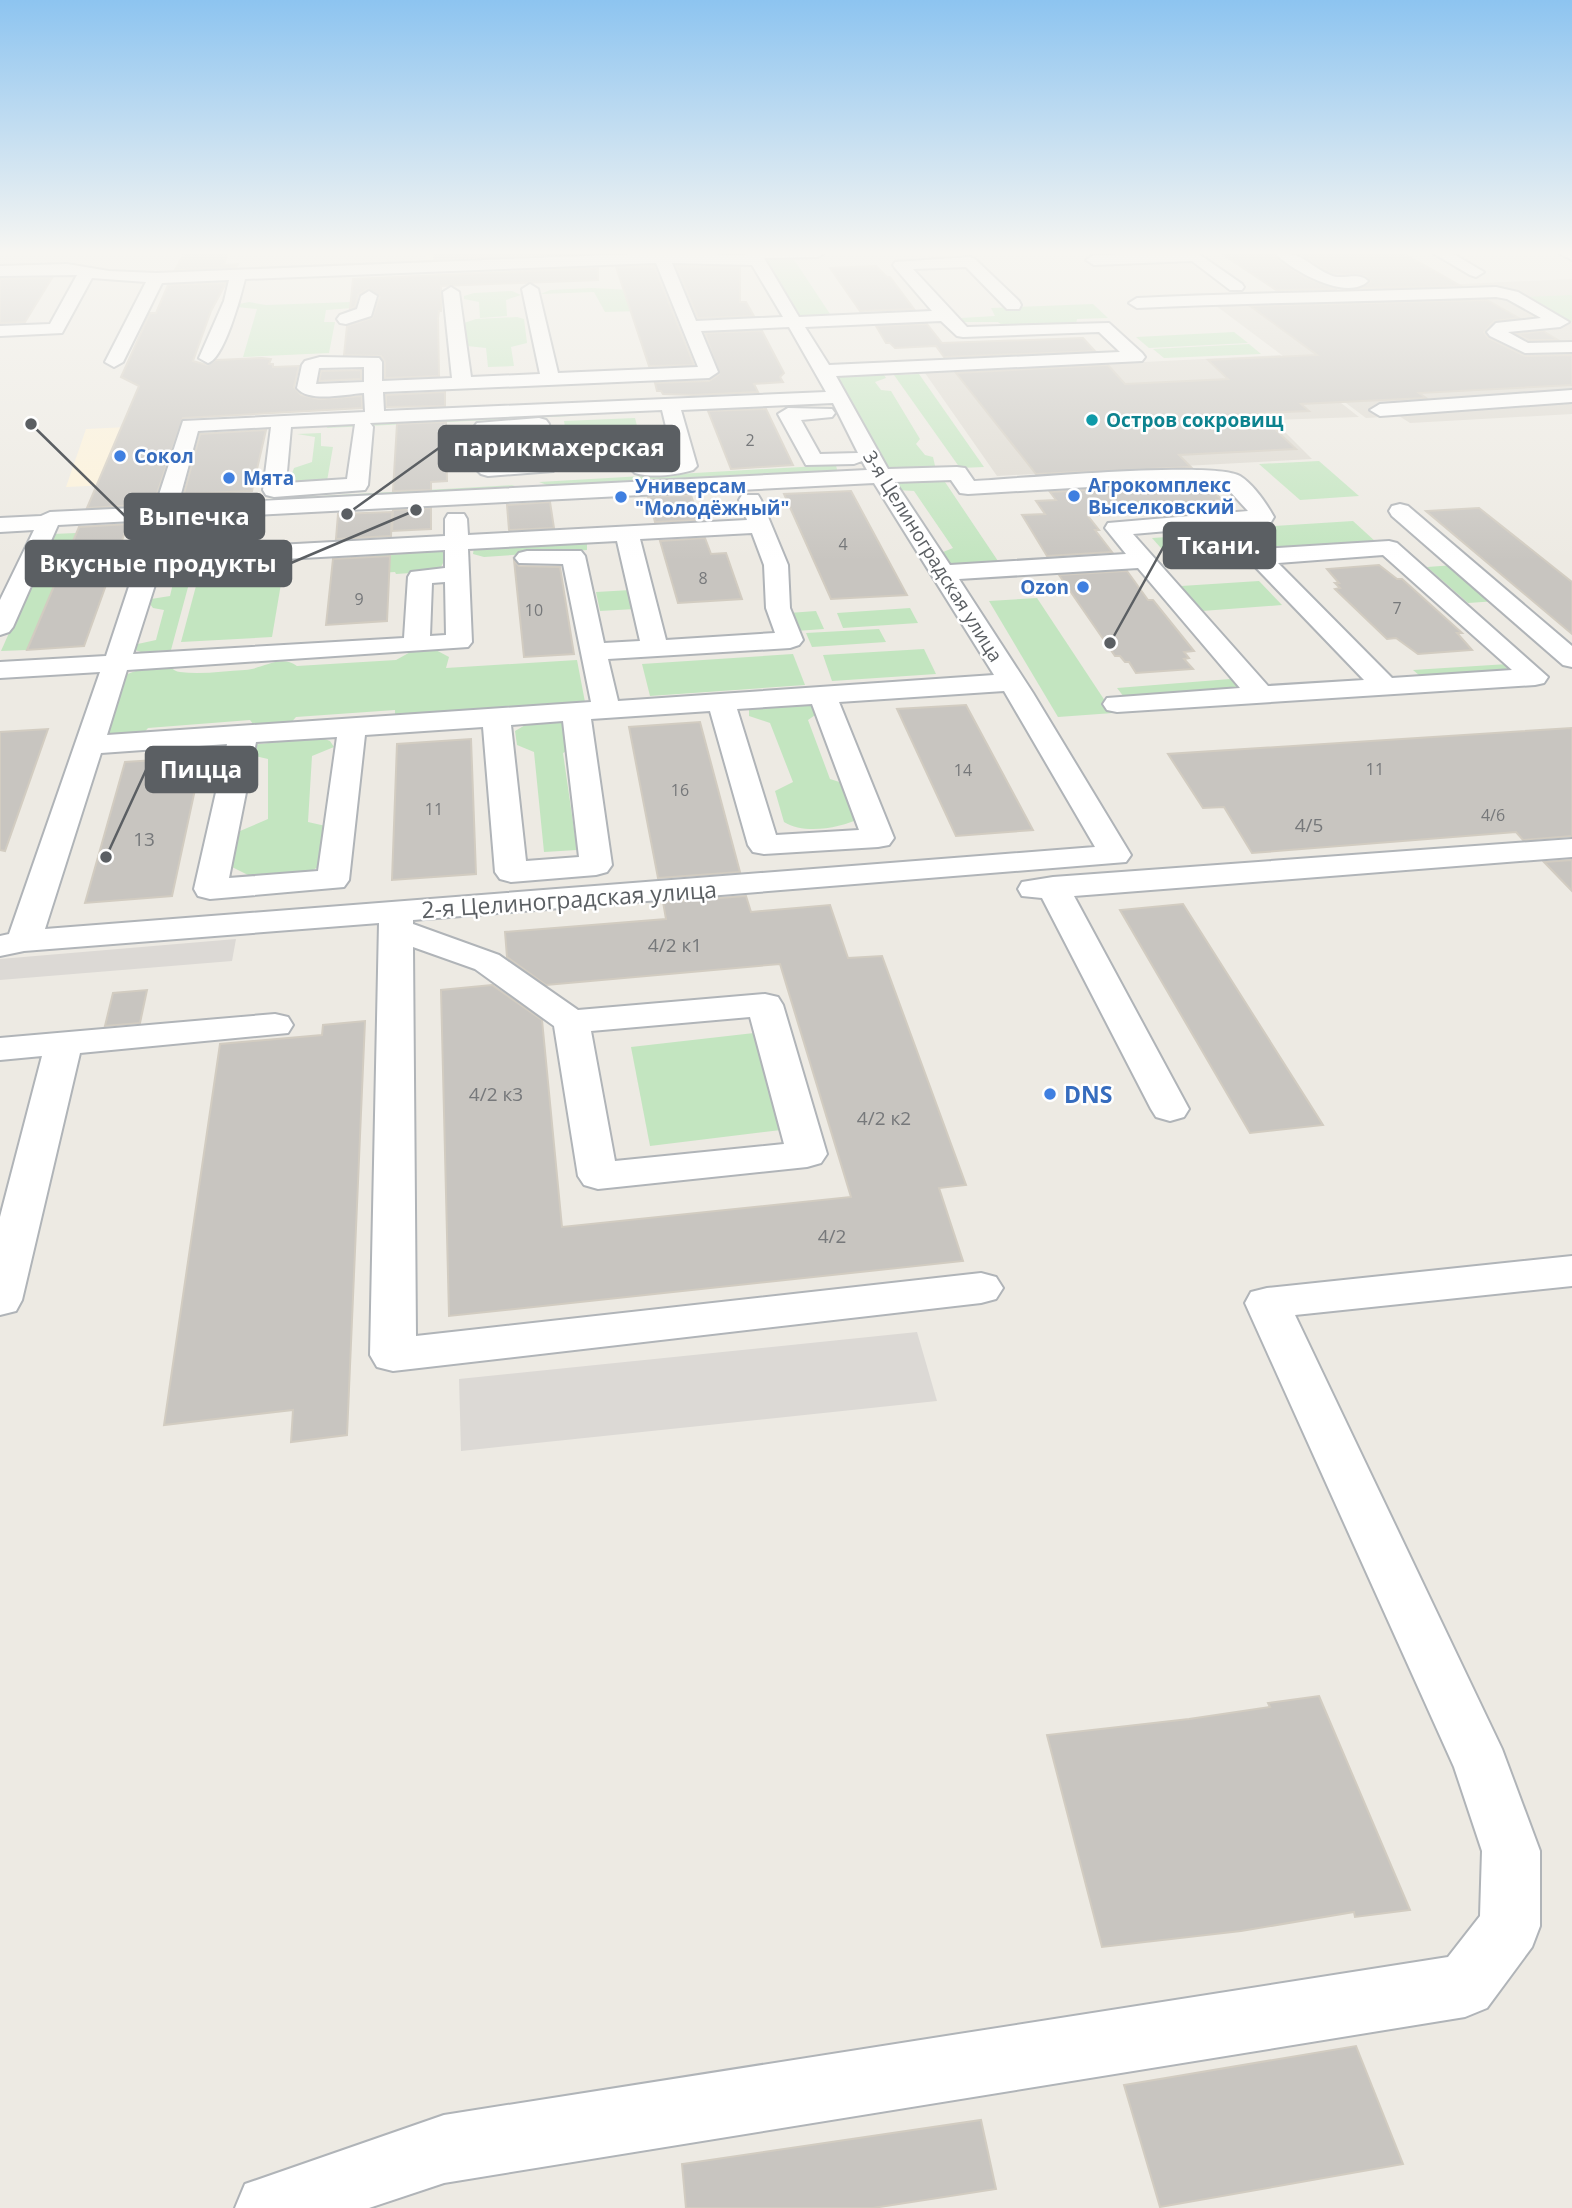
<svg xmlns="http://www.w3.org/2000/svg" width="1572" height="2208" font-family="'Open Sans',sans-serif">
<style>
.commercial{fill:#fdf2d9}
.industrial{fill:#dcd9d5}
.education{fill:#ddd9d1}
.green{fill:#c3e5c0}
.building{fill:#c8c5c0;stroke:#d2ccc1;stroke-width:2}
.lines{fill:none;stroke-linecap:round;stroke-linejoin:round}
.minor-casing{stroke:#b0b4b8;stroke-width:4}
.minor{fill:#fff;fill-rule:evenodd}
.culture-dot{fill:#0f9aa8;stroke:#fff;stroke-width:2.5}
.shop-dot{fill:#3f7fe0;stroke:#fff;stroke-width:2.5}
.labels{text-anchor:middle;dominant-baseline:central;stroke-width:5;stroke-linejoin:round;paint-order:stroke}
.far-number-label{font-size:16px;fill:#76787a}
.far-culture-label{font-size:19px;font-weight:bold;fill:#0d838f;stroke:#fff;text-anchor:start}
.far-shop-label{font-size:19px;font-weight:bold;fill:#366cbe;stroke:#fff;text-anchor:start}
.far-street-label{font-size:19px;fill:#5b5f63;stroke:#fff}
.number-label{font-size:19px;fill:#76787a}
.street-label{font-size:23px;fill:#5b5f63;stroke:#fff}
.shop-label{font-size:23px;font-weight:bold;fill:#366cbe;stroke:#fff;text-anchor:start}
.leader{fill:none;stroke:#5b5f63;stroke-width:2.5}
.callout-dot{fill:#5b5f63;stroke:#fff;stroke-width:2.5}
.callout{fill:#5b5f63;stroke:#5b5f63;stroke-width:2.5}
.callout-label{font-size:24px;text-anchor:middle;font-weight:bold;fill:#fff}
</style>
<rect width="100%" height="100%" fill="#edeae3"/>
<!-- commercial -->
<g class="commercial">
<polygon points="426,252 739,252 741,256 426,266"/>
<polygon points="171,425 153,483 66,487 86,429"/>
</g>
<!-- industrial -->
<g class="industrial">
<polygon points="236,939 232,961 0,980 0,959"/>
<polygon points="917,1332 937,1401 461,1451 459,1379"/>
</g>
<!-- education -->
<g class="education">
<polygon points="1572,279 1572,414 1410,423 1399,416 1366,418 1203,296"/>
<polygon points="1280,355 1359,417 1273,420 1312,459 997,476 925,373"/>
</g>
<!-- green -->
<g class="green">
<polygon points="791,255 832,317 797,315 764,258"/>
<polygon points="592,288 630,290 639,311 605,312 594,292 541,294 550,290"/>
<polygon points="512,291 521,295 506,300 507,316 480,318 479,302 464,299 464,296 474,293"/>
<polygon points="1572,295 1572,322 1524,297"/>
<polygon points="249,302 266,305 351,302 352,308 326,310 324,322 335,322 329,353 243,357 257,309 237,307 239,304"/>
<polygon points="1093,304 1108,318 1077,319 1076,324 1006,328 998,322 964,322 961,318 995,316 991,308"/>
<polygon points="517,317 524,319 527,343 511,347 514,366 488,367 486,348 467,346 464,323 476,319"/>
<polygon points="1234,332 1248,343 1149,348 1136,337"/>
<polygon points="1249,344 1261,354 1164,358 1153,349"/>
<polygon points="882,372 886,378 875,382 881,390 891,391 920,439 916,444 925,455 933,457 936,470 890,471 835,374"/>
<polygon points="919,374 984,467 960,468 894,375"/>
<polygon points="571,413 571,416 327,428 328,425"/>
<polygon points="635,418 645,458 571,461 564,421"/>
<polygon points="321,433 321,446 333,447 327,481 300,483 290,479 294,468 312,462 315,437 297,434"/>
<polygon points="1319,461 1359,496 1300,500 1259,464"/>
<polygon points="836,465 837,470 547,485 539,482"/>
<polygon points="930,478 945,482 1000,564 944,565 938,554 953,548 914,491 897,490 894,481"/>
<polygon points="515,485 503,489 195,507 181,504"/>
<polygon points="1353,521 1376,542 1278,548 1257,527"/>
<polygon points="76,533 27,650 1,651 53,534"/>
<polygon points="1215,534 1238,562 1177,566 1152,538"/>
<polygon points="587,543 587,550 484,557 473,554 474,547"/>
<polygon points="411,549 446,550 445,559 439,571 396,574 395,572 379,573 376,555 405,554"/>
<polygon points="192,562 194,565 171,650 141,652 132,649 133,645 156,640 157,636 164,610 153,608 150,604 151,599 170,596 175,575 160,574 157,570 160,564"/>
<polygon points="1455,565 1497,601 1468,603 1427,567"/>
<polygon points="284,566 272,637 181,642 200,571"/>
<polygon points="1259,581 1282,605 1202,611 1181,586"/>
<polygon points="631,590 635,609 600,611 596,592"/>
<polygon points="1037,598 1113,713 1058,717 989,601"/>
<polygon points="910,608 918,623 843,628 837,613"/>
<polygon points="816,611 824,629 796,631 789,613"/>
<polygon points="879,629 886,642 812,647 806,633"/>
<path d="M434,649L449,657L446,668L577,660L585,702L582,706L395,719V710L296,717L289,725L256,728L250,720L148,728L142,735L105,736L123,676C137,670 155,663 170,668C174,669 176,672 180,672C201,675 224,671 245,670C263,669 280,654 297,666L396,660L414,650Z"/>
<polygon points="924,649 936,674 832,681 823,655"/>
<polygon points="793,654 805,685 650,696 642,664"/>
<polygon points="1508,664 1523,675 1426,681 1413,670"/>
<polygon points="1243,678 1256,692 1128,702 1117,688"/>
<path d="M811,704L819,707L821,711L808,720L830,779L852,786L861,818C840,828 805,835 784,822L775,791L793,782L770,723L749,716V710L758,707Z"/>
<polygon points="558,722 573,727 574,747 563,753 577,850 544,852 534,752 517,745 515,731 527,724"/>
<polygon points="319,737 330,741 334,747 312,756 308,822 330,827 324,864 309,872 250,876 230,866 233,834 268,819 268,759 247,754 252,745"/>
<polygon points="754,1033 781,1130 650,1146 631,1047"/>
</g>
<!-- building -->
<g class="building">
<polygon points="185,252 228,252 224,265 238,264 236,267 175,270"/>
<polygon points="434,252 598,252 598,253 434,259"/>
<polygon points="1219,252 1272,252 1280,261 1304,277 1337,289 1276,290"/>
<polygon points="1293,252 1401,252 1461,286 1360,288 1370,282 1366,276 1331,273"/>
<polygon points="654,266 694,365 649,366 616,267"/>
<polygon points="676,266 740,267 740,302 746,302 754,316 698,318"/>
<polygon points="876,266 887,277 890,277 914,309 860,311 830,268"/>
<polygon points="598,268 598,280 441,286 441,311 439,311 438,318 439,376 385,378 385,362 381,356 344,355 347,326 372,318 380,297 368,289 358,295 355,307 350,309 353,279"/>
<polygon points="52,278 25,322 0,323 0,279"/>
<polygon points="226,283 211,311 193,361 207,365 216,360 262,358 271,359 269,364 273,364 273,367 299,366 294,387 301,395 319,399 362,396 362,408 183,418 156,496 138,497 135,505 87,508 139,386 121,377 150,313 156,313 168,285"/>
<polygon points="1487,300 1519,318 1494,321 1484,332 1488,338 1525,356 1572,355 1572,385 1419,393 1426,398 1301,404 1309,411 1258,413 1296,449 1179,455 1191,467 1036,474 956,373 1108,365 1125,384 1228,379 1208,360 1317,355 1250,306"/>
<polygon points="927,324 942,343 1083,338 1095,351 944,357 936,346 895,348 890,343 886,343 876,326"/>
<polygon points="762,331 784,373 780,377 783,382 754,384 758,392 693,395 663,394 661,391 657,391 655,383 709,381 719,374 705,333"/>
<polygon points="1543,331 1558,340 1529,340 1517,334"/>
<polygon points="361,370 361,379 319,381 321,371"/>
<polygon points="445,392 445,406 386,407 386,395"/>
<polygon points="766,409 793,465 731,469 708,411"/>
<polygon points="446,422 447,481 431,482 431,490 393,491 397,424"/>
<polygon points="266,430 252,491 184,494 200,434"/>
<polygon points="1193,484 1209,486 1222,500 1217,500 1221,504 1088,516 1099,530 1095,530 1112,552 1047,556 1022,515 1045,514 1036,501 1056,500 1050,492"/>
<polygon points="851,491 907,595 831,599 784,494"/>
<polygon points="691,495 699,520 655,522 648,497"/>
<polygon points="550,502 554,528 509,530 507,505"/>
<polygon points="431,508 431,529 392,531 393,510"/>
<polygon points="1479,508 1572,582 1572,634 1426,511"/>
<polygon points="392,512 391,536 336,539 338,514"/>
<polygon points="128,524 84,646 27,650 79,527"/>
<polygon points="705,538 711,554 726,553 742,599 678,603 660,541"/>
<polygon points="390,556 387,621 326,625 333,559"/>
<polygon points="514,560 519,566 560,567 574,654 524,657"/>
<polygon points="1379,565 1397,579 1402,579 1462,633 1457,633 1472,650 1418,654 1396,638 1387,639 1335,589 1340,588 1335,583 1339,583 1327,569"/>
<polygon points="1127,571 1148,600 1153,600 1194,651 1184,652 1189,658 1184,659 1193,669 1136,673 1129,662 1125,662 1120,656 1115,656 1059,575"/>
<polygon points="966,705 1033,830 956,836 897,709"/>
<polygon points="700,722 740,872 658,878 629,727"/>
<polygon points="1572,728 1572,836 1523,840 1516,832 1252,853 1224,807 1203,808 1168,754"/>
<polygon points="48,729 5,851 0,850 0,732"/>
<polygon points="471,739 476,874 392,880 397,744"/>
<polygon points="202,757 172,896 85,903 125,762"/>
<polygon points="1572,860 1572,891 1544,862"/>
<polygon points="746,896 751,912 830,905 848,958 882,956 966,1185 939,1188 963,1261 449,1316 441,990 492,985 542,1020 562,1227 851,1197 780,964 546,985 507,957 505,932 666,919 663,902"/>
<polygon points="1183,904 1323,1125 1250,1133 1120,910"/>
<polygon points="147,990 140,1023 105,1026 113,993"/>
<polygon points="365,1021 347,1435 291,1442 293,1410 164,1425 220,1044 322,1035 323,1025"/>
<polygon points="1319,1696 1410,1910 1355,1917 1354,1912 1241,1931 1102,1947 1047,1735 1189,1719 1270,1707 1268,1703"/>
<polygon points="1356,2046 1403,2164 1160,2207 1124,2085"/>
<polygon points="981,2120 996,2189 873,2208 686,2208 682,2164"/>
</g>
<g class="lines">
<defs>
<g id="minor">
<path d="M745,252H825L818,257L764,258L799,317L932,311L895,268L893,265L895,262L970,257L975,259L1019,301L1021,305L1019,309H1007L966,267L913,269L967,327L1109,323L1142,353L1145,357L1142,361L836,376L888,469L957,467L965,468L974,481C1016,479 1214,460 1240,476C1254,485 1266,503 1274,517L1271,522L1133,534L1268,686L1364,680L1238,549L1234,544L1238,539C1251,536 1256,540 1264,549L1389,541L1397,543L1548,677L1544,683L1535,685L1117,712L1107,710L1103,704L1107,698L1240,688L1138,568L959,579L1033,693L1131,855L1126,862L413,920V924L499,955L578,1010L765,994L778,997L783,1005L827,1154L821,1163L807,1167L598,1189L584,1185L578,1176L554,1026L475,969L413,947L416,1336L981,1273L996,1277L1003,1288L996,1299L981,1303L393,1371L377,1367L370,1355L379,923L24,951L0,956V936L9,934L100,672L0,678V662L106,656L151,520L58,525L13,627L9,632L0,635V600L34,530L0,532V518L41,516L50,512L155,507L183,421L365,412L364,393C346,394 309,403 297,388L302,365L305,361L320,357L379,358L382,362V381L452,378L443,292L451,287L459,292L471,377L540,374L522,289L530,284L538,289L558,373L698,367L656,263L245,279C241,296 224,359 208,363L199,358L224,301L229,280L162,283L123,362L114,367L105,362L146,282L92,278L62,333L0,336V326L50,324L77,275L0,276V266L67,264L109,271L156,273L662,253L746,255ZM672,263L752,265L783,317L696,321ZM941,321L957,336L963,337L1099,332L1120,352L829,365L805,327ZM789,327L826,392L384,411L383,392L709,378L718,372L701,331ZM364,367V382L316,384L319,368ZM833,403L858,453L820,454L801,420L832,417L835,413L832,409L788,408L778,414L806,465L854,464L862,461L867,470L178,505L198,431L271,427L263,490L266,495L274,497L365,490L368,485L373,427L370,423L662,410L674,460L635,465L631,469L635,473C652,478 676,475 693,470L697,466L681,410ZM355,424L347,479L286,483L291,427ZM951,480L960,493L968,494L1193,481L1225,486L1248,511L1108,523L1105,528L1126,554L950,565L895,482ZM874,483L994,675L618,701L608,659L790,648L799,645L803,640L790,608L788,565L761,500L758,495H742L739,500L747,520L468,535L467,519L464,514H448L445,519V536L165,551L174,519ZM752,533L764,565L766,608L775,633L666,640L640,539ZM617,541L640,641L604,643L585,556L581,551H527L519,553L515,558L519,563L563,564L591,702L107,735L127,670L468,647L472,642L468,549ZM445,550V568L411,572L408,577L404,638L133,654L161,566ZM1383,555L1512,670L1392,678L1278,563ZM445,582L446,635L430,636L432,583ZM1004,691L1095,847L45,929L101,753L227,744L194,889L198,896L210,899L344,887L349,880L365,735L483,727L495,872L500,879L511,882L596,875L607,872L612,865L591,719L710,711L748,845L753,852L764,854L878,847L889,845L894,838L839,702ZM812,704L859,830L776,835L737,709ZM563,721L579,857L526,861L511,725ZM337,737L318,871L229,878L256,742ZM750,1017L784,1144L615,1161L591,1031Z"/>
<polygon points="1196,252 1242,284 1244,287 1242,290 1230,290 1192,261 1094,265 1086,260 1094,255"/>
<path d="M1274,252C1301,251 1308,265 1330,275C1342,281 1358,271 1368,281C1347,302 1290,270 1274,252Z"/>
<polygon points="1431,252 1450,252 1484,272 1476,277 1470,275"/>
<polygon points="1557,252 1572,252 1572,260"/>
<path d="M1496,287L1518,292L1569,322L1560,327L1508,332L1528,343L1572,342V352L1525,353L1490,336L1487,332L1496,323L1541,318L1507,299L1496,297C1376,302 1257,302 1137,308L1129,303L1137,298C1257,292 1376,292 1496,287Z"/>
<polygon points="369,291 377,296 371,316 346,324 340,323 337,319 340,315 357,309 361,296"/>
<polygon points="1572,390 1572,402 1380,416 1370,410 1380,404"/>
<path d="M539,418L546,420L549,424L557,467L553,471L488,476L481,474L477,470L474,427L477,423ZM530,430L535,461L498,463L495,432Z"/>
<polygon points="1400,504 1408,506 1572,646 1572,667 1563,665 1392,516 1389,511 1392,506"/>
<polygon points="1572,839 1572,857 1074,896 1189,1109 1184,1117 1170,1121 1156,1117 1151,1109 1042,898 1022,896 1018,889 1022,882 1053,877"/>
<polygon points="275,1014 288,1017 293,1025 288,1033 80,1053 22,1300 16,1311 0,1315 0,1217 42,1056 0,1060 0,1038"/>
<polygon points="1572,1256 1572,1286 1295,1315 1502,1749 1540,1851 1540,1926 1532,1947 1487,2008 1465,2017 444,2183 369,2208 235,2208 245,2184 444,2115 1448,1957 1480,1916 1482,1851 1454,1767 1245,1303 1251,1292 1267,1288"/>
</g>
</defs>
<!-- minor casing -->
<use href="#minor" class="minor-casing"/>
<!-- minor -->
<use href="#minor" class="minor"/>
</g>
<!-- sky -->
<linearGradient id="sky" x2="0" y2="1"><stop stop-color="#8dc4f0"/><stop offset="0.45" stop-color="#f7f6f2"/><stop offset="1" stop-color="#f7f6f2" stop-opacity="0"/></linearGradient>
<rect width="1572" height="561" fill="url(#sky)"/>
<!-- markers -->
<circle class="culture-dot" cx="1092" cy="420" r="7"/>
<g class="shop-dot">
<circle cx="120" cy="456" r="7"/>
<circle cx="229" cy="478" r="7"/>
<circle cx="1074" cy="496" r="7"/>
<circle cx="621" cy="497" r="7"/>
<circle cx="1083" cy="587" r="7"/>
<circle cx="1050" cy="1094" r="7"/>
</g>
<g class="labels">
<!-- far-number labels -->
<g class="far-number-label">
<text x="750" y="440">2</text>
<text x="843" y="544">4</text>
<text x="703" y="578">8</text>
<text x="359" y="599">9</text>
<text x="1397" y="608">7</text>
<text x="534" y="610">10</text>
<text x="1375" y="769">11</text>
<text x="963" y="770">14</text>
<text x="680" y="790">16</text>
<text x="434" y="809">11</text>
<text x="1493" y="815">4/6</text>
</g>
<!-- far-culture labels -->
<g class="far-culture-label">
<text x="1106" y="420">Остров сокровищ</text>
</g>
<!-- far-shop labels -->
<g class="far-shop-label">
<text x="134" y="456">Сокол</text>
<text x="243" y="478">Мята</text>
<text x="1088" y="485">Агрокомплекс<tspan x="1088" dy="22">Выселковский</tspan></text>
<text x="635" y="486">Универсам<tspan x="635" dy="22">"Молодёжный"</tspan></text>
<text x="1069" y="587" text-anchor="end">Ozon</text>
</g>
<!-- far-street labels -->
<g class="far-street-label">
<text transform="translate(933 556) rotate(58)">3-я Целиноградская улица</text>
</g>
<!-- number labels -->
<g class="number-label">
<text x="1309" y="825">4/5</text>
<text x="144" y="839">13</text>
<text x="675" y="945">4/2 к1</text>
<text x="496" y="1094">4/2 к3</text>
<text x="884" y="1118">4/2 к2</text>
<text x="832" y="1236">4/2</text>
</g>
<!-- street labels -->
<g class="street-label">
<text transform="translate(569 899) rotate(-4)">2-я Целиноградская улица</text>
</g>
<!-- shop labels -->
<g class="shop-label">
<text x="1064" y="1094">DNS</text>
</g>
</g>
<!-- callouts -->
<path class="leader" d="M347 514L439 448M31 424L125 516M1110 643L1164 546M416 510L291 563M106 857L146 770"/>
<g class="callout-dot">
<circle cx="347" cy="514" r="7"/>
<circle cx="31" cy="424" r="7"/>
<circle cx="1110" cy="643" r="7"/>
<circle cx="416" cy="510" r="7"/>
<circle cx="106" cy="857" r="7"/>
</g>
<g class="callout">
<rect x="439" y="426" width="240" height="45" rx="7"/>
<rect x="125" y="494" width="139" height="45" rx="7"/>
<rect x="1164" y="523" width="111" height="45" rx="7"/>
<rect x="26" y="541" width="265" height="45" rx="7"/>
<rect x="146" y="747" width="111" height="45" rx="7"/>
</g>
<g class="callout-label">
<text x="559" y="456">парикмахерская</text>
<text x="194" y="525">Выпечка</text>
<text x="1219" y="554">Ткани.</text>
<text x="158" y="572">Вкусные продукты</text>
<text x="201" y="778">Пицца</text>
</g>
</svg>
